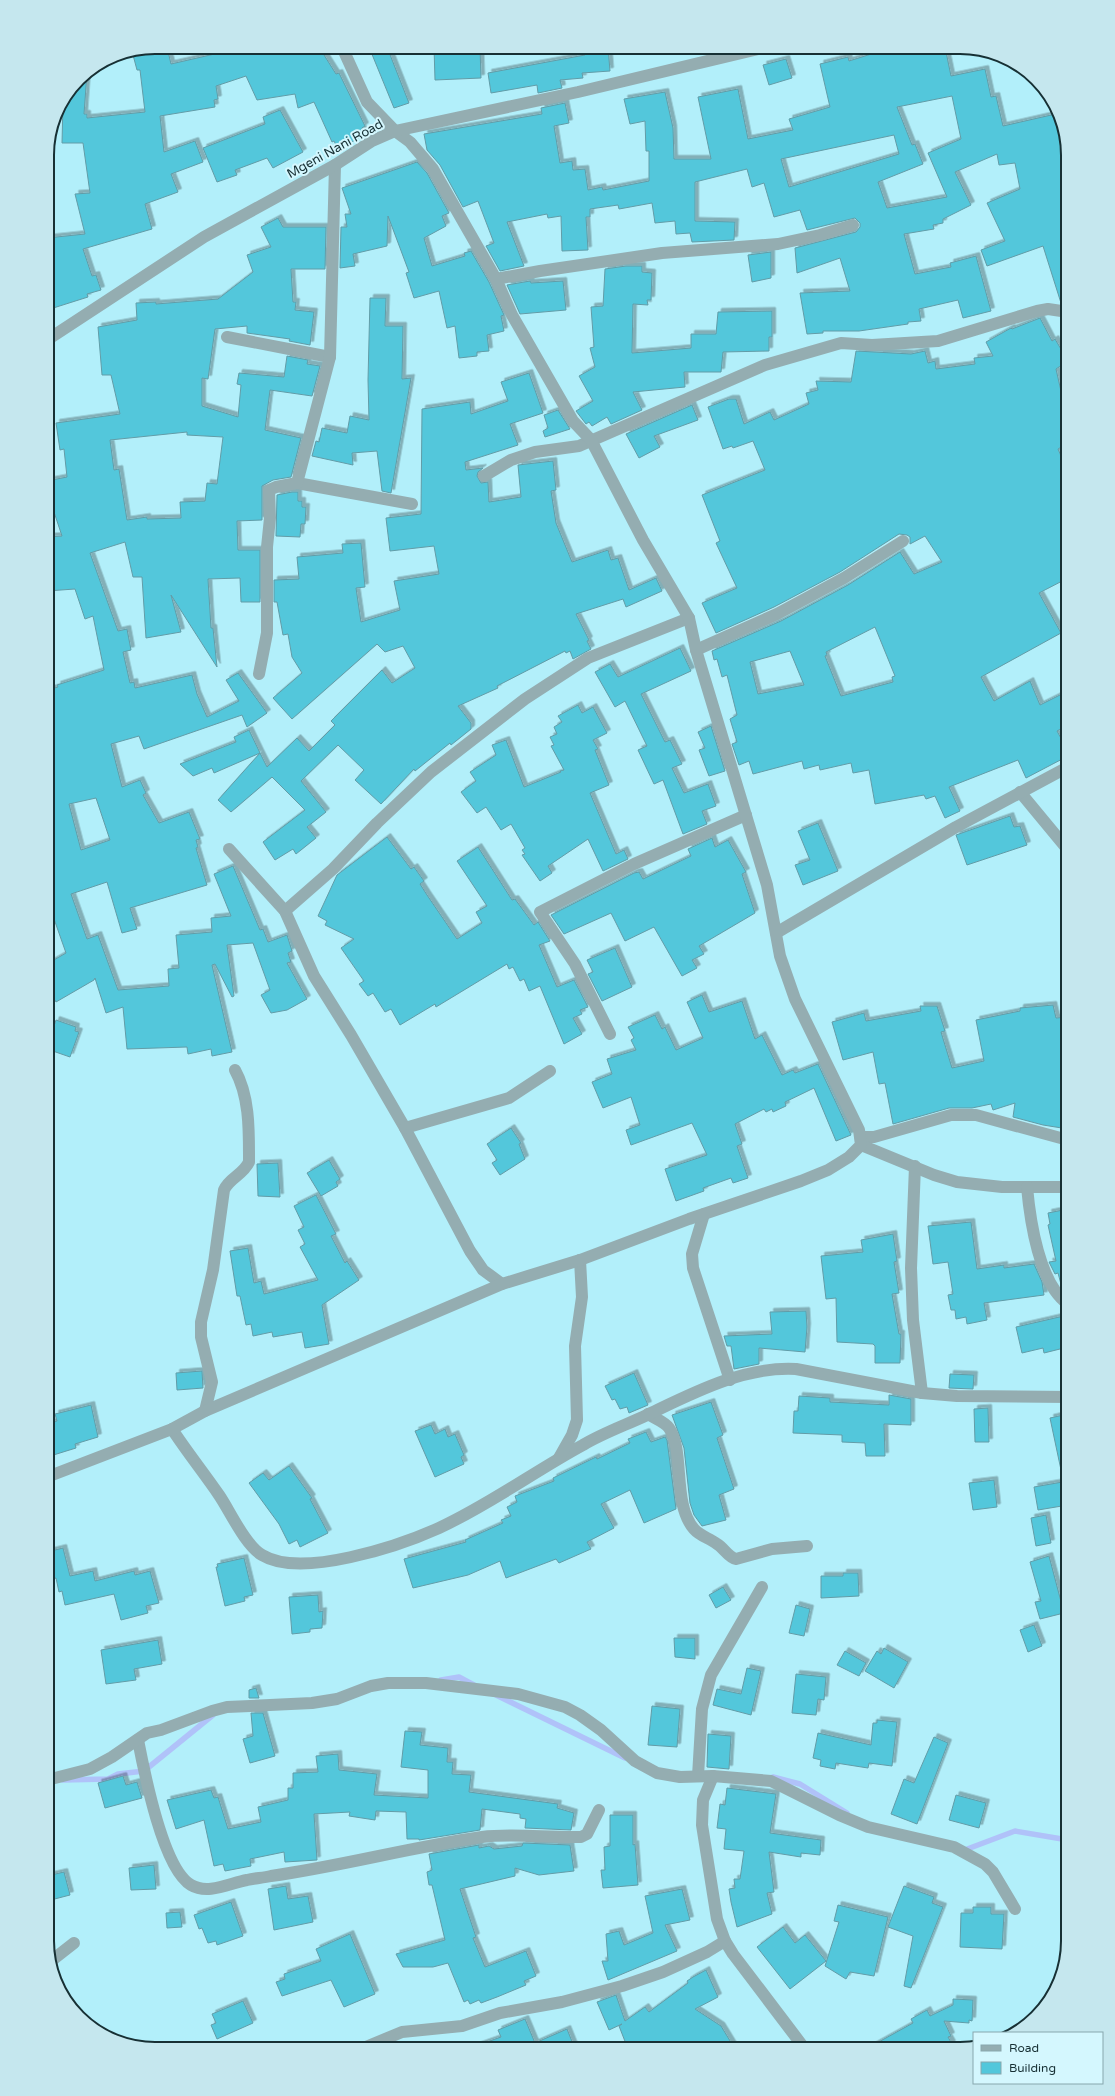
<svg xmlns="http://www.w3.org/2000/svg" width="1115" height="2096" font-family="'Varela Round',sans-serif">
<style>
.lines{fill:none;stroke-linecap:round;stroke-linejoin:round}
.stream{stroke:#b0c2f9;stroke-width:5.5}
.building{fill:#52c7db;stroke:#629ca7;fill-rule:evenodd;filter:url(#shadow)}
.minor{stroke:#94adb1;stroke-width:12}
.tertiary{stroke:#94adb1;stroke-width:12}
.labels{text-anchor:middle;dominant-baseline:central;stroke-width:4;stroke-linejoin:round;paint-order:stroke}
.street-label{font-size:13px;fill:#173034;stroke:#d4f7fe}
.rim{fill:none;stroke:#173034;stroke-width:2}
</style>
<defs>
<filter id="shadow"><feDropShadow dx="3.5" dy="-3.5" stdDeviation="0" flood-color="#0004"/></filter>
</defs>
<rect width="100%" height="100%" fill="#b2effa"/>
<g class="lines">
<!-- stream -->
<g class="stream">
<polyline points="441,1680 459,1677 474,1685"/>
<polyline points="496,1695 625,1758"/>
<polyline points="773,1777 800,1784 847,1813"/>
<polyline points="63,1780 108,1779 118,1774 144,1771 213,1715"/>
<polyline points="962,1851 1015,1831 1068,1840"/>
</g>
</g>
<!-- building -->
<g class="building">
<polygon points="155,47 167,47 171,64 245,47 319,47 336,74 339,73 365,126 362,128 365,135 338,149 334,141 332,142 314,102 298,108 295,94 257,100 246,76 216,86 218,99 214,100 215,107 160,116 164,152 195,141 203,162 171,174 178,192 145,204 152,229 83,249 92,276 96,275 101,290 87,294 88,297 47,310 47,238 85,234 75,194 90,193 83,143 62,143 63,103 79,78 87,73 84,114 87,114 87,118 145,112 140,70 137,70 133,55 137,54 136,51"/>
<polygon points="369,47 387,47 409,103 394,108"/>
<polygon points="434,47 480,47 481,78 435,80"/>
<polygon points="584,47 608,47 610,71 582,73 583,78 560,80 562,88 538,93 537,85 491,93 488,73 585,55"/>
<path d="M883,47H945L951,76L985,69L991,97L996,96L1003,126L1060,113L1068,155V304L1061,303L1043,246L987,266L981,250L1005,241L987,203L1020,189L1015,163L999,165L997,154L955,172L971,205L943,219V223L933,225L934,229L904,234L915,274L951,267L950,263L976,256L991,311L963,318L958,300L919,309L921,321L908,322V324L859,331H823V333L807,334L800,293L850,291L840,258L797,273L795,248L856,232L860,227V223L855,218L807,230L800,210L774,217L764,183L752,187L747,169L695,182V221L735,222L734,240L692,242L690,233L676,234L675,221L655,223L652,203L619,209L618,205L590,209V217H586L588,250L562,251L561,216L548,218L547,214L507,222L524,266L500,271L486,246L494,243L478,201L463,207L440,165L427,150L424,134L542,114L541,108L565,103L569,123L554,126L560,163L572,161L573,170L585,169L588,190L602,187L603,190L649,181V151H646L645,121L630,124L624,99L665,92L673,128L674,159H711L698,97L738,89L748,139L793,130L789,119L830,107L820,64L848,57L849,61L884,50ZM952,96L961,139L928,153L947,197L887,208L878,182L923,164L915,144L912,145L897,107ZM894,135L899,154L789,187L781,159Z"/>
<polygon points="786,59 792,78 769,85 763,65"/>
<polygon points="280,110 303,152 273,168 267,158 235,170 237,175 217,182 203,148 265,124 263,117"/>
<polygon points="417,162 427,173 449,213 442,216 446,226 424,238 432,266 465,256 464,253 471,251 489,282 504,315 501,316 504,331 487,335 489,351 477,352 477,356 459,358 455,326 447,328 439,291 414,298 406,273 409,272 388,216 387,246 353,254 355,266 340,268 341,227 347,227 345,214 351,214 342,188"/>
<path d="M278,218L283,227H326L325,269H291L293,302H296L295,310L314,312L310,345L289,341L290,339L247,333V326L215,329L208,379L202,378V406L238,417L241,385L237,384L239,373L284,377L287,356L308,360L307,364L320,366L312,396L270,390L265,430L301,438L291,477L273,480L262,486V520L237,521L238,550H260V602H241L240,578L208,579L211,628H213L217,667L171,595L181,632L146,638L142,577H133L125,542L90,553L118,631L127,629L131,650L123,652L130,683L134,682L135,688L192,675L197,694L207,717L239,701L226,680L238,673L267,713L247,727L242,715L144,749L139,736L111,744L122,787L140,780L146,793L143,795L159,823L189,812L200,839L196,840L198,847L196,848L207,885L130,908L137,929L122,933L107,882L71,894L87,939L98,935L118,990L169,986L168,969L179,968L176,935L212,932L211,918L231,916L214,874L233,866L260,930L263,929L268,942L287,935L292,951L288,953L291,962L287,963L307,999L287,1010L271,1013L261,995L270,990L253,943L227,945L234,996L232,997L215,964L212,965L232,1052L212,1056L211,1049L188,1054L187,1047L127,1049L123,1007L106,1013L95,978L94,980L56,1002L47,987V964L66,953L47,899V690L58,687L57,685L104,670L93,616L85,619L75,589L47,591V537L62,536L51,503L47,504V481L67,477L64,449L60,450L56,423L120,414L111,375H102L98,327L137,320L136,303L156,302V304L218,299L253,272L247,255L271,247L261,227ZM187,432V435L223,437L217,484L207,483L205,501L180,502L181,518L147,519V517L127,520L119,469L114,470L110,440ZM96,798L110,840L81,850L69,804Z"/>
<polygon points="771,252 771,278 752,282 748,255"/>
<polygon points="626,266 642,266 642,272 652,273 651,300 647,300 648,305 633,304 632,353 691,348 691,334 716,334 718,312 772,311 772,337 769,337 769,351 723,352 721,372 684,372 685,387 633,392 642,410 611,424 607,417 592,426 589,422 586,424 576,411 593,401 579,376 595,367 590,348 594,347 591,307 603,306 605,269"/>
<polygon points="530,281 531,283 563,281 566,310 520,314 507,285"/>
<polygon points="370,298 386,298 385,326 403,326 402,379 411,378 391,493 382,491 377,451 352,453 353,465 312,456 316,441 319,442 322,428 347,433 350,416 369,420 368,380"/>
<path d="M1040,318L1052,341L1055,339L1068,361L1056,369L1068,422V443L1058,449L1068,472V578L1039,593L1061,633L981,677L994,701L1030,681L1040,705L1068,691V725L1057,731L1068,751V756L1026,778L1018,760L949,787L960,811L945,818L935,796L926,799L924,795L875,804L869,770L853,773L851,763L820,770L819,765L804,769L802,761L753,774L749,761L739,765L732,744L737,742L730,719L737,715L727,675L722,677L717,659L714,660L712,651L781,621L848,585L900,552L914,574L942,562L925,536L910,544V537L907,535L899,534L840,572L774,607L716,633L702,603L737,588L716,543L720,541L702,495L765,470L753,441L733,448L732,446L723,449L708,407L729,399H736L744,424L770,412L774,420L809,404L806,393L818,390L816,381L851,382L856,351L911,354L925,351L928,363L935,361L936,369L975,364L974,358L993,356L986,342L1011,328L1012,329ZM875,627L895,676L892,677L893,682L841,696L825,656L827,655L826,652ZM790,651L804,685L758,694L750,662Z"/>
<polygon points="529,373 543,413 510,424 518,445 465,462 466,470 483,468 478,472 477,476 481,483 488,482 489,502 521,497 518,465 553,461 556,490 551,491 556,523 572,562 608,550 611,560 618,558 629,590 656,578 662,591 626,607 623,599 576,614 589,640 587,641 591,649 573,659 570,651 566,653 565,651 497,686 498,688 458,706 471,723 471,729 451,745 450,743 415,771 414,769 381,804 355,780 364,770 338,745 301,781 326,812 307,827 316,838 296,854 293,849 275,860 263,842 305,810 272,777 231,812 218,800 260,753 267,767 297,738 309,751 335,725 331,721 382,670 392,683 415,668 403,646 385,652 377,644 292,719 273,698 302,673 292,657 288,634 283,635 277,602 274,602 274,580 299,579 297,557 343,553 342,544 361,543 365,587 356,588 361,622 400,610 394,581 439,574 434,546 390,551 386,518 421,514 422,409 470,402 471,414 508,401 501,382"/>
<polygon points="692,405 698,420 654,436 660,447 639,458 626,434"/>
<polygon points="558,410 570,429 545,437 543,431 548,428 544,415"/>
<polygon points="292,492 298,492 298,501 302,501 302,507 306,507 305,524 301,524 300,537 276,536 277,495"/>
<polygon points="680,648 691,671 641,694 665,742 670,740 682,764 672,768 684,793 708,784 716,806 702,811 707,824 683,834 663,780 654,784 638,750 647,746 625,701 615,707 595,672 610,664 618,677"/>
<polygon points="578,705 582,713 593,707 607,733 593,740 598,749 595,750 609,785 590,793 616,854 624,850 628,859 603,871 588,839 548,866 552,873 540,881 522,855 525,854 522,850 525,848 511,824 501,830 486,807 477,813 461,792 476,781 470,772 496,755 492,745 506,740 524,787 561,772 560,771 564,770 551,746 554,745 550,737 557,734 554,727 562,722 558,716"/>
<polygon points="711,726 725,771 709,776 699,750 705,748 698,732"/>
<polygon points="249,730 260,753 214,773 212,768 193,776 180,764 236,742 234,737"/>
<polygon points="1010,816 1014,827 1020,826 1027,845 967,865 956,835"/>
<polygon points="818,823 838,871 803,885 795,865 810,860 798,831"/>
<polygon points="387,837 411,869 414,867 424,881 420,884 427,895 457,939 482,923 476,912 487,906 457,861 478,847 512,900 515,899 534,925 538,922 550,941 539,945 557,987 574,980 588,1007 580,1010 582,1014 573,1018 582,1034 564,1044 540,986 529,991 524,979 520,981 513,967 509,969 507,964 436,1007 435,1004 400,1025 391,1009 385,1012 373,993 368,996 359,984 364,981 341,948 354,939 325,925 327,921 318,916 337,875"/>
<polygon points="712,838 715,847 728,840 746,872 742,874 755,913 699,946 704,954 692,960 697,968 682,976 654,927 625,941 611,913 564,934 551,915 634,873 639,872 643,879 691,856 688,849"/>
<polygon points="615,948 632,987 602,1001 588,974 593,972 587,960"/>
<polygon points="702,995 709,1012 742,1001 755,1039 762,1035 782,1075 793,1070 795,1073 818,1064 851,1135 836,1141 814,1088 785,1102 786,1106 773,1112 772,1109 766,1112 764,1109 735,1124 742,1144 737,1146 748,1178 733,1183 731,1178 703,1188 704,1191 676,1201 665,1169 707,1155 692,1123 631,1145 626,1130 640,1125 631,1097 603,1108 592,1082 612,1074 607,1059 636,1050 631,1040 634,1038 628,1027 655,1015 662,1029 665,1027 676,1050 703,1038 687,1002"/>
<polygon points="1053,1005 1056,1018 1068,1017 1068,1042 1064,1043 1068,1064 1068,1129 1043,1125 1013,1117 1015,1103 993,1110 991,1104 972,1108 949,1108 893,1124 885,1083 879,1084 873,1052 843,1060 832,1022 864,1013 866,1021 921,1011 920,1006 937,1006 945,1031 941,1032 952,1068 984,1061 976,1020 1020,1011 1020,1008"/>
<polygon points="56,1020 76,1027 75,1031 79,1032 70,1057 47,1049 47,1030 52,1032"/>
<polygon points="511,1128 521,1143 519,1144 525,1159 500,1175 492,1163 497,1160 487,1144"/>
<polygon points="329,1160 340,1179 336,1182 338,1186 321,1196 307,1173"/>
<polygon points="278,1163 280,1197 258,1196 257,1164"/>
<polygon points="316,1195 336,1234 331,1236 345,1263 347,1261 359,1280 322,1305 329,1344 305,1348 302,1332 273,1337 272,1332 253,1336 251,1324 246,1325 240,1296 237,1296 230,1251 248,1248 254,1283 261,1281 264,1294 318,1280 300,1247 305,1244 298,1230 304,1227 294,1206"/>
<polygon points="1068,1209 1068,1287 1062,1288 1058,1273 1055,1274 1049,1262 1056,1261 1048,1225 1050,1224 1048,1213"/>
<polygon points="971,1222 977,1269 1004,1265 1004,1268 1034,1264 1042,1282 1044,1295 984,1303 987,1320 967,1324 966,1317 956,1319 955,1310 951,1310 948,1295 953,1294 948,1262 933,1264 928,1226"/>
<polygon points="893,1234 897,1261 894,1262 899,1293 892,1294 899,1334 901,1334 900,1363 875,1363 875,1346 873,1344 837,1342 836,1298 826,1299 821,1256 863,1252 861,1240"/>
<polygon points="806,1311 807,1327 805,1352 759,1348 759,1364 734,1369 731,1346 727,1346 724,1336 772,1334 770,1312"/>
<polygon points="1068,1315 1068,1347 1044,1353 1043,1348 1022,1353 1016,1327"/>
<polygon points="202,1371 203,1388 177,1390 176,1373"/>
<polygon points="634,1373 648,1405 629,1413 627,1407 620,1409 615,1399 612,1400 605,1386"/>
<polygon points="950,1374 974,1375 973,1389 949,1388"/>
<polygon points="889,1395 911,1399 911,1425 884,1424 885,1456 866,1456 865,1443 842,1442 842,1435 793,1433 794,1411 798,1411 799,1396 830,1398 830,1402 889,1405"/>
<polygon points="711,1402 723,1435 717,1438 734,1489 719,1495 726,1520 702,1526 694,1515 690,1503 684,1448 672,1415"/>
<polygon points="91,1405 98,1437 75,1444 76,1448 47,1457 47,1423 57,1421 55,1414"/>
<polygon points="988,1408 989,1442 975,1442 974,1409"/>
<polygon points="1068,1414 1068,1469 1061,1470 1050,1418"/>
<polygon points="431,1425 435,1434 445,1429 448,1437 455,1434 464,1455 461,1457 464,1464 435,1477 415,1431"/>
<polygon points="646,1432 651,1442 665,1437 667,1440 676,1509 644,1523 630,1490 601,1504 614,1528 587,1542 591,1549 559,1563 556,1559 506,1578 500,1561 468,1575 413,1588 404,1559 466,1542 465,1540 503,1523 501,1520 511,1516 507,1507 517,1502 515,1496 554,1481 553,1478 596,1457 597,1459 630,1443 628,1439"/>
<polygon points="289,1466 312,1498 310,1499 328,1533 300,1547 297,1540 289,1544 279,1524 249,1483 263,1473 269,1480"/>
<polygon points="994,1480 997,1507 973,1510 969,1483"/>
<polygon points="1068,1481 1068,1505 1038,1510 1034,1487"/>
<polygon points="1046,1515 1051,1543 1036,1546 1031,1518"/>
<polygon points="63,1548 70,1576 93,1571 95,1581 134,1571 135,1575 150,1571 159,1603 146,1606 148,1613 121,1620 114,1594 65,1605 62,1591 59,1592 56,1578 47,1581 47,1552"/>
<polygon points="1049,1556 1064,1613 1040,1619 1035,1602 1041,1601 1030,1562"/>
<polygon points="244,1558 253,1595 244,1597 245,1601 225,1606 216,1567 218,1567 217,1564"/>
<polygon points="843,1573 858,1573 859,1596 821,1598 821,1576 843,1576"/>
<polygon points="723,1587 731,1600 716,1608 709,1595"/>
<polygon points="318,1595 319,1612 323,1611 322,1628 310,1629 310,1632 292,1634 289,1597"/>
<polygon points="796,1605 810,1609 804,1636 789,1633"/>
<polygon points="1034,1625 1042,1646 1028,1652 1020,1630"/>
<polygon points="674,1638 695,1638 695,1659 675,1657"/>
<polygon points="158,1640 162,1664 134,1669 136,1680 106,1684 101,1650"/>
<polygon points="884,1648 908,1662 894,1688 865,1671 877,1651 881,1654"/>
<polygon points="845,1651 866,1663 859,1676 837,1665"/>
<polygon points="747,1668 761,1671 751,1715 713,1705 717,1689 741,1694"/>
<polygon points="796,1674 826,1677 824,1700 818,1699 816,1715 792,1713"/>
<polygon points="256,1688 259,1698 249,1698 249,1690"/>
<polygon points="652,1706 680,1709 677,1747 648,1745"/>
<polygon points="251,1713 263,1713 275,1756 250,1763 243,1739 253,1736"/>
<polygon points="877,1720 897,1722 892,1766 869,1763 868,1768 836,1763 835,1769 820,1766 821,1760 813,1758 818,1733 871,1745 873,1723 877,1723"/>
<polygon points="405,1731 422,1732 420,1745 448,1748 447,1762 453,1762 452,1774 471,1775 469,1792 558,1804 557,1808 574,1813 571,1830 525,1828 526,1819 520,1818 520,1814 482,1809 480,1830 419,1840 419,1839 407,1839 406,1812 376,1811 375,1820 349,1816 350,1812 314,1814 317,1860 285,1862 284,1852 250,1859 251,1866 225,1871 223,1864 214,1866 204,1820 176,1829 167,1800 211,1790 214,1798 218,1797 228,1829 261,1822 258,1807 288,1800 288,1788 293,1788 293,1773 318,1772 316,1756 338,1754 339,1770 377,1774 374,1795 428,1798 428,1770 401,1767"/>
<polygon points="708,1734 731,1736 729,1769 707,1767"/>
<polygon points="934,1737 948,1743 917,1824 891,1814 904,1779 914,1783"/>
<polygon points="123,1776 126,1785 137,1782 142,1798 105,1808 98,1783"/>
<polygon points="727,1788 776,1794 770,1833 821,1840 820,1855 801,1853 801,1857 769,1852 774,1892 767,1893 772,1914 737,1927 731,1902 729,1889 735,1888 734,1879 740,1879 744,1851 724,1849 726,1829 717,1828 720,1804 725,1805"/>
<polygon points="956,1795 986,1803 979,1828 949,1820"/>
<polygon points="610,1815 633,1815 633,1845 635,1844 638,1885 603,1888 601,1870 605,1870 604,1847 610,1846"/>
<polygon points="523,1843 570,1845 574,1871 539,1875 515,1868 515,1876 460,1889 476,1937 473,1938 485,1967 526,1951 536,1976 524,1981 526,1985 497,1997 481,2003 479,2000 470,2004 468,2000 464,2002 448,1963 433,1967 403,1967 396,1954 445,1940 432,1885 429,1885 427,1872 432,1870 429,1854 479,1845 479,1848 489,1846 494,1849 522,1846"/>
<polygon points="154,1865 156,1889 131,1890 129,1868"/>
<polygon points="64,1872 70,1895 47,1901 47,1876"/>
<polygon points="286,1886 288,1899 308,1896 313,1922 274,1930 268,1889"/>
<polygon points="904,1886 934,1897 932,1903 943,1907 911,1988 904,1986 913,1936 888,1927"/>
<polygon points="682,1889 690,1920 665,1925 677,1951 608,1980 602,1961 608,1961 606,1934 619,1931 624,1945 653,1933 645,1896"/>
<polygon points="231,1902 243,1936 217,1945 216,1941 208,1943 202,1928 199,1929 194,1915"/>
<polygon points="838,1905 888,1917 874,1976 850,1972 846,1979 825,1966 839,1922 834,1921"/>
<polygon points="973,1907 991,1907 991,1914 1004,1914 1002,1949 960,1947 961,1913 973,1913"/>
<polygon points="180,1912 182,1927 167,1928 166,1913"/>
<polygon points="783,1927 795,1943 805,1935 826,1961 790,1989 757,1947"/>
<polygon points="350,1934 375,1994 344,2007 331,1980 282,1996 276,1982 285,1979 284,1974 321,1961 316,1949"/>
<polygon points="706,1970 718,1997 695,2009 721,2026 735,2049 628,2049 619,2026 622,2024 609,2030 597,2002 616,1995 625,2021 645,2007 649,2012 688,1983 687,1981 693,1977"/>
<polygon points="953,1999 973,2000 972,2021 969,2020 969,2023 944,2021 951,2036 948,2037 952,2044 942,2049 866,2049 913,2023 911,2019 927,2010 930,2016 953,2005"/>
<polygon points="243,2001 253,2023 217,2039 211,2025 216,2023 212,2014"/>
<polygon points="525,2019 535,2043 567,2029 575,2049 474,2049 473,2047 501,2037 498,2030"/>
</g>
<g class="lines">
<!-- minor -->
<g class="minor">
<polyline points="496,279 540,271 662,253 778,244 820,235 853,225"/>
<polyline points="227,337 330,357"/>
<polyline points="484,476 511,460 535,452 579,446 765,365 841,343 872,345 938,341 1037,311 1048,309 1068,312"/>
<polyline points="297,483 412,504"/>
<polyline points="696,650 777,614 844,578 903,541"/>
<polyline points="259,674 267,633 267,547 270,518 269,490 276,487 297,483 330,357 335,165"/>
<polyline points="1020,792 1068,850"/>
<polyline points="229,849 285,911 314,976 351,1035 405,1128 470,1251 483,1270 502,1284"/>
<polyline points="285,911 333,869 377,823 431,772 525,699 588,658 689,618"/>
<polyline points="776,933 956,827 1068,767"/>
<polyline points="610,1034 575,964 540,912 634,864 746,815"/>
<polyline points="405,1128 509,1098 550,1071"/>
<polyline points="861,1137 874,1137 951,1115 976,1115 1068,1140"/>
<polyline points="861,1145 934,1175 957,1182 1002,1187 1068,1187"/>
<polyline points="915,1166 911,1268 913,1320 922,1393"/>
<path d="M1027,1187C1030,1220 1039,1284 1068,1304"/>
<polyline points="704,1214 692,1254 693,1268 730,1380"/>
<path d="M205,1411L212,1382L201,1337V1322L213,1270L224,1190C229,1178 243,1175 249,1162C249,1132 250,1097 235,1070"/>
<path d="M648,1414C654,1418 665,1422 669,1428C685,1450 672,1504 694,1529C700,1536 709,1538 717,1544C724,1548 728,1557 736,1559L772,1549L807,1546"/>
<path d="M172,1429C187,1452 204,1473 219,1495C230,1511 245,1545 262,1555C301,1579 399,1546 439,1528C489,1505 535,1471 583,1445C603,1433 626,1425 647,1415C693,1393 744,1366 796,1369L922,1393L957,1396L1068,1397"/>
<polyline points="559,1458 572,1435 577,1420 575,1346 582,1297 580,1260"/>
<polyline points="47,1477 172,1429 205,1411 502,1284 580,1260 689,1219 801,1181 828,1170 849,1157 861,1145 859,1130 795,999 780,956 767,885 696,650 689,618 643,540 591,440 573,421 512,315 496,279 433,169 410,142 395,131 367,102 342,47"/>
<path d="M138,1740C144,1771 163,1869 191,1885C208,1895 230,1883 247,1880C255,1878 263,1878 271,1876C342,1866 411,1847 482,1837C514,1833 548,1838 581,1837L587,1834L599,1810"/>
<polyline points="698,1776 702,1709 711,1675 762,1587"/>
<polyline points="713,1776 703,1800 702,1825 717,1919 725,1941 733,1954 805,2049"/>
<polyline points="47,1780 90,1769 112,1757 147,1733 161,1730 212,1711 227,1707 312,1703 337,1699 371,1686 388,1683 426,1683 518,1694 565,1707 580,1715 601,1730 635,1761 657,1773 680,1777 713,1776 771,1781 839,1815 868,1827 954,1847 985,1864 993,1872 1015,1909"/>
<polyline points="51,1961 74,1943"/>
<polyline points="361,2049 402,2032 462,2026 500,2013 562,2002 622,1986 663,1972 707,1952 725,1941"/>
</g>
<!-- tertiary -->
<polyline class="tertiary" points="47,340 204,237 335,165 372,141 395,131 578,92 766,47"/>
</g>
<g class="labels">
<!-- street labels -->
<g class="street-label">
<text transform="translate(335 149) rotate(-29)">Mgeni Nani Road</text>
</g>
</g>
<!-- crop -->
<path d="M0 0H1115V2096H0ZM155 54H960A101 101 0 0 1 1061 155V1941A101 101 0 0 1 960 2042H155A101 101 0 0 1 54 1941V155A101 101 0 0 1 155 54Z" fill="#c5e7ee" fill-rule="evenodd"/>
<path class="rim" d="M155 54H960A101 101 0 0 1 1061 155V1941A101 101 0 0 1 960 2042H155A101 101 0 0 1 54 1941V155A101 101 0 0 1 155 54Z"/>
<!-- legend -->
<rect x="973" y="2032" width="130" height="52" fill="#d4f7fe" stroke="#88a7ad"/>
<rect x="981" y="2045" width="20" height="6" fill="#94adb1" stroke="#88a7ad"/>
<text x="1009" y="2052" font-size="12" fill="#173034">Road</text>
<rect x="981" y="2062" width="20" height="12" fill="#52c7db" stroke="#88a7ad"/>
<text x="1009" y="2072" font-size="12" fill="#173034">Building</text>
</svg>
